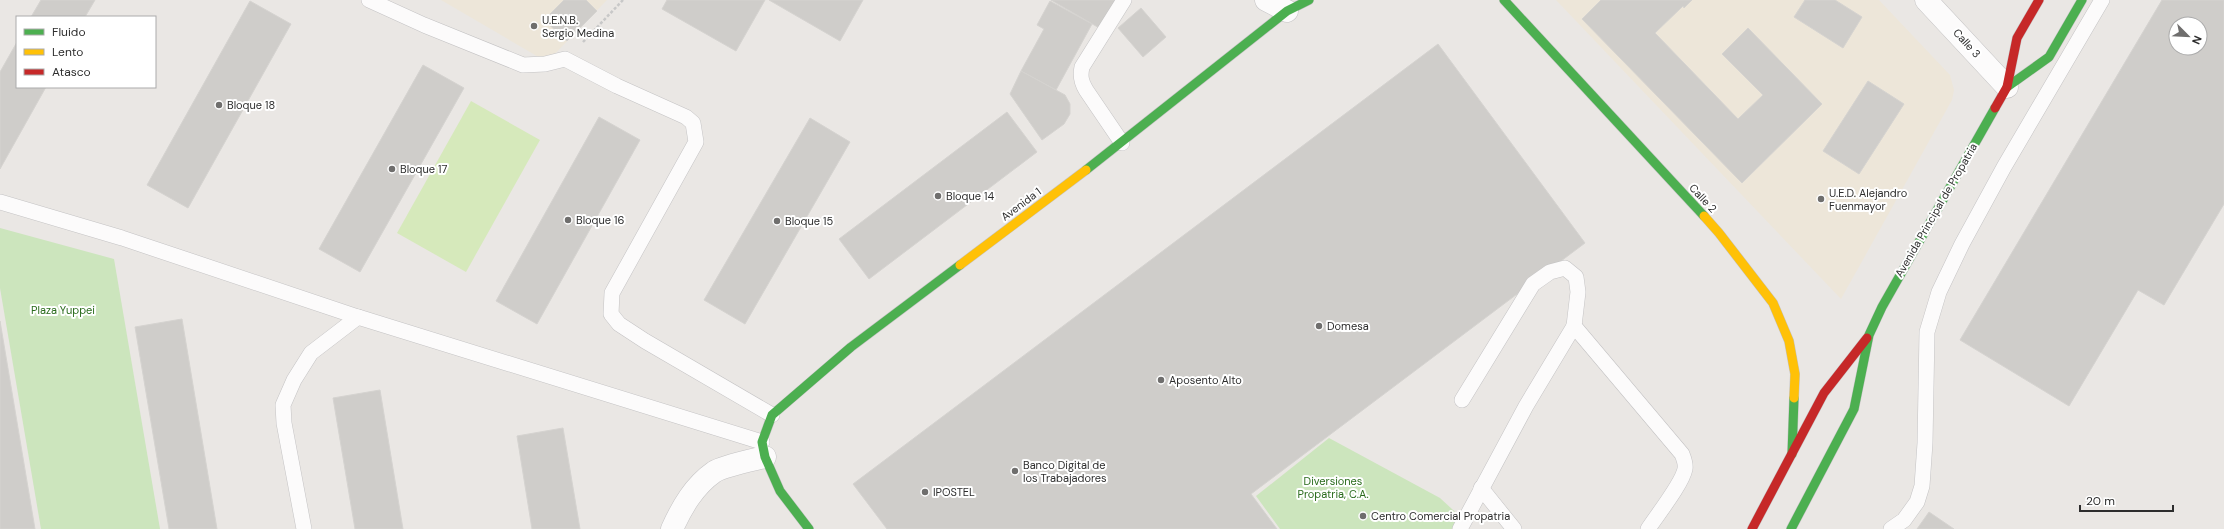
<svg xmlns="http://www.w3.org/2000/svg" width="2224" height="529" font-family="'DM Sans',sans-serif">
<style>
.education{fill:#ede6d9}
.green{fill:#cce5bd}
.pitch{fill:#d6e9bb}
.building{fill:#cfcdca;stroke:#d5d3d0;fill-rule:evenodd}
.lines{fill:none;stroke-linecap:round;stroke-linejoin:round}
.lane-casing{stroke:#c4c3c4;stroke-width:16}
.street-casing{stroke:#c4c3c4;stroke-width:23}
.fast-casing{stroke:#c4c3c4;stroke-width:10}
.slow-casing{stroke:#c4c3c4;stroke-width:10}
.jam-casing{stroke:#c4c3c4;stroke-width:10}
.path{stroke:#c8c8c8;stroke-width:2.5;stroke-dasharray:3 2;stroke-linecap:butt}
.lane{stroke:#fcfbfb;stroke-width:15}
.street{stroke:#fcfbfb;stroke-width:22}
.fast{stroke:#4caf50;stroke-width:9}
.slow{stroke:#ffc107;stroke-width:9}
.jam{stroke:#c62828;stroke-width:9}
.poi-dot{fill:#6f6e6d;stroke:#fff;stroke-width:1.5}
.labels{text-anchor:middle;dominant-baseline:central;stroke-width:4;stroke-linejoin:round;paint-order:stroke}
.poi-label{font-size:11px;fill:#2d2d2d;stroke:#fff;text-anchor:start}
.street-label{font-size:11px;fill:#2d2d2d;stroke:#fff}
.park-label{font-size:11px;fill:#2a6b1c;stroke:#fff}
</style>
<rect width="100%" height="100%" fill="#eae7e4"/>
<!-- education -->
<g class="education">
<polygon points="441,0 607,0 547,62"/>
<polygon points="1556,0 1879,0 1950,75 1954,90 1952,100 1841,299"/>
</g>
<!-- green -->
<g class="green">
<polygon points="0,228 114,259 160,529 41,529 0,288"/>
<polygon points="1329,438 1440,498 1465,521 1461,529 1280,529 1256,496"/>
</g>
<!-- pitch -->
<polygon class="pitch" points="471,101 540,140 466,272 397,233"/>
<!-- building -->
<g class="building">
<polygon points="41,0 95,0 85,17 31,17"/>
<polygon points="564,0 586,0 597,11 567,41 544,20"/>
<polygon points="667,0 765,0 736,51 662,9"/>
<polygon points="769,0 863,0 840,41"/>
<polygon points="1051,0 1116,0 1101,29"/>
<polygon points="1601,0 1692,0 1684,8 1683,6 1655,33 1738,119 1763,95 1722,54 1748,28 1822,104 1742,183 1582,19"/>
<polygon points="1805,0 1835,0 1862,17 1843,48 1794,17"/>
<path d="M2162,0H2224V204L2164,305L2138,290L2069,406L1960,340ZM2176,24H2200V48H2176Z"/>
<polygon points="250,1 291,24 188,208 147,185"/>
<polygon points="1050,1 1092,24 1056,90 1021,71 1044,29 1037,25"/>
<polygon points="1141,8 1166,37 1143,57 1118,28"/>
<polygon points="17,42 17,87 46,87 0,169 0,72"/>
<polygon points="1438,44 1585,243 1251,494 1277,529 887,529 853,484"/>
<polygon points="423,65 464,88 360,272 319,249"/>
<polygon points="1021,71 1065,95 1070,104 1070,114 1064,124 1042,140 1010,94"/>
<polygon points="1868,81 1904,104 1859,174 1823,151"/>
<polygon points="1007,112 1037,152 869,279 839,239"/>
<polygon points="599,117 640,140 537,324 496,301"/>
<polygon points="810,118 850,142 745,324 704,300"/>
<polygon points="182,319 217,529 169,529 135,327"/>
<polygon points="0,321 35,529 0,529"/>
<polygon points="380,390 403,529 355,529 333,398"/>
<polygon points="563,428 580,529 532,529 517,436"/>
<polygon points="1929,512 1954,529 1917,529"/>
</g>
<g class="lines">
<defs>
<g id="lane">
<polyline points="369,0 424,25 523,65 545,64 565,59 617,86 686,117 693,123 696,142 612,293 611,314 619,324 645,341 772,415"/>
<path d="M1122,143L1086,90C1081,82 1080,76 1082,67L1124,0"/>
<polyline points="0,202 122,238 358,317 762,442"/>
<path d="M1574,326L1682,454C1684,459 1686,464 1685,469C1682,484 1657,515 1648,529"/>
<polyline points="1481,488 1514,529"/>
<polyline points="304,529 284,423 283,405 294,380 311,353 358,317"/>
<polyline points="1460,529 1526,406 1574,326 1578,292 1576,277 1565,268 1550,272 1533,284 1462,400"/>
<polyline points="1891,529 1904,520 1917,502 1922,486 1925,443 1927,332 1939,292 1962,244 2004,167 2102,0"/>
</g>
<g id="street">
<polyline points="1266,0 1287,11"/>
<polyline points="1926,0 2007,87"/>
<path d="M672,529C682,507 694,486 714,472C723,466 753,460 765,457"/>
</g>
<g id="fast">
<polyline points="1504,0 1704,216"/>
<polyline points="2007,87 2049,57 2082,0"/>
<polyline points="1086,170 1287,11 1309,0"/>
<polyline points="1792,454 1794,398"/>
<polyline points="809,529 780,491 765,457 762,442 772,415 851,347 960,265"/>
<polyline points="1791,529 1854,409 1869,335 1882,307 1995,108"/>
</g>
<g id="slow">
<polyline points="1704,216 1719,233 1773,303 1789,341 1795,374 1794,398"/>
<polyline points="960,265 1086,170"/>
</g>
<g id="jam">
<polyline points="1995,108 2007,87 2017,38 2039,0"/>
<polyline points="1752,529 1824,393 1867,338"/>
</g>
</defs>
<!-- lane casing -->
<use href="#lane" class="lane-casing"/>
<!-- street casing -->
<use href="#street" class="street-casing"/>
<!-- fast casing -->
<use href="#fast" class="fast-casing"/>
<!-- slow casing -->
<use href="#slow" class="slow-casing"/>
<!-- jam casing -->
<use href="#jam" class="jam-casing"/>
<!-- path -->
<polyline class="path" points="583,42 623,0"/>
<!-- lane -->
<use href="#lane" class="lane"/>
<!-- street -->
<use href="#street" class="street"/>
<!-- fast -->
<use href="#fast" class="fast"/>
<!-- slow -->
<use href="#slow" class="slow"/>
<!-- jam -->
<use href="#jam" class="jam"/>
</g>
<!-- markers -->
<g class="poi-dot">
<circle cx="534" cy="26" r="4"/>
<circle cx="219" cy="105" r="4"/>
<circle cx="392" cy="169" r="4"/>
<circle cx="938" cy="196" r="4"/>
<circle cx="1821" cy="199" r="4"/>
<circle cx="568" cy="220" r="4"/>
<circle cx="777" cy="221" r="4"/>
<circle cx="1319" cy="326" r="4"/>
<circle cx="1161" cy="380" r="4"/>
<circle cx="1015" cy="471" r="4"/>
<circle cx="925" cy="492" r="4"/>
<circle cx="1363" cy="516" r="4"/>
</g>
<g class="labels">
<!-- poi labels -->
<g class="poi-label">
<text x="542" y="20">U.E.N.B.<tspan x="542" dy="13">Sergio Medina</tspan></text>
<text x="227" y="105">Bloque 18</text>
<text x="400" y="169">Bloque 17</text>
<text x="1829" y="193">U.E.D. Alejandro<tspan x="1829" dy="13">Fuenmayor</tspan></text>
<text x="946" y="196">Bloque 14</text>
<text x="576" y="220">Bloque 16</text>
<text x="785" y="221">Bloque 15</text>
<text x="1327" y="326">Domesa</text>
<text x="1169" y="380">Aposento Alto</text>
<text x="1023" y="465">Banco Digital de<tspan x="1023" dy="13">los Trabajadores</tspan></text>
<text x="933" y="492">IPOSTEL</text>
<text x="1371" y="516">Centro Comercial Propatria</text>
</g>
<!-- street labels -->
<g class="street-label">
<text transform="translate(1967 43) rotate(48)">Calle 3</text>
<text transform="translate(1703 198) rotate(47)">Calle 2</text>
<text transform="translate(1021 204) rotate(-37)">Avenida 1</text>
<text transform="translate(1936 210) rotate(-60)">Avenida Principal de Propatria</text>
</g>
<!-- park labels -->
<g class="park-label">
<text x="63" y="310">Plaza Yuppei</text>
<text x="1333" y="481">Diversiones<tspan x="1333" dy="13">Propatria, C.A.</tspan></text>
</g>
</g>
<!-- legend -->
<rect x="16" y="16" width="140" height="72" fill="#ffffff" stroke="#ababab"/>
<rect x="24" y="29" width="20" height="6" fill="#4caf50" stroke="#ababab"/>
<text x="52" y="36" font-size="12" fill="#2d2d2d">Fluido</text>
<rect x="24" y="49" width="20" height="6" fill="#ffc107" stroke="#ababab"/>
<text x="52" y="56" font-size="12" fill="#2d2d2d">Lento</text>
<rect x="24" y="69" width="20" height="6" fill="#c62828" stroke="#ababab"/>
<text x="52" y="76" font-size="12" fill="#2d2d2d">Atasco</text>
<!-- north arrow -->
<g transform="translate(2188 36) rotate(114)"><circle r="19" fill="#ffffff" stroke="#ababab"/>
<path d="M0-3L7 15L0 10L-7 15Z" fill="#6f6e6d"/>
<text y="-6" font-size="11" font-weight="bold" text-anchor="middle" fill="#2d2d2d">N</text>
</g>
<!-- scale -->
<path d="M2080 505v6h93v-6" fill="none" stroke="#2d2d2d" stroke-width="2"/>
<text x="2086" y="505" font-size="12" fill="#2d2d2d" stroke="#ffffff" stroke-width="3" paint-order="stroke">20 m</text>
</svg>
